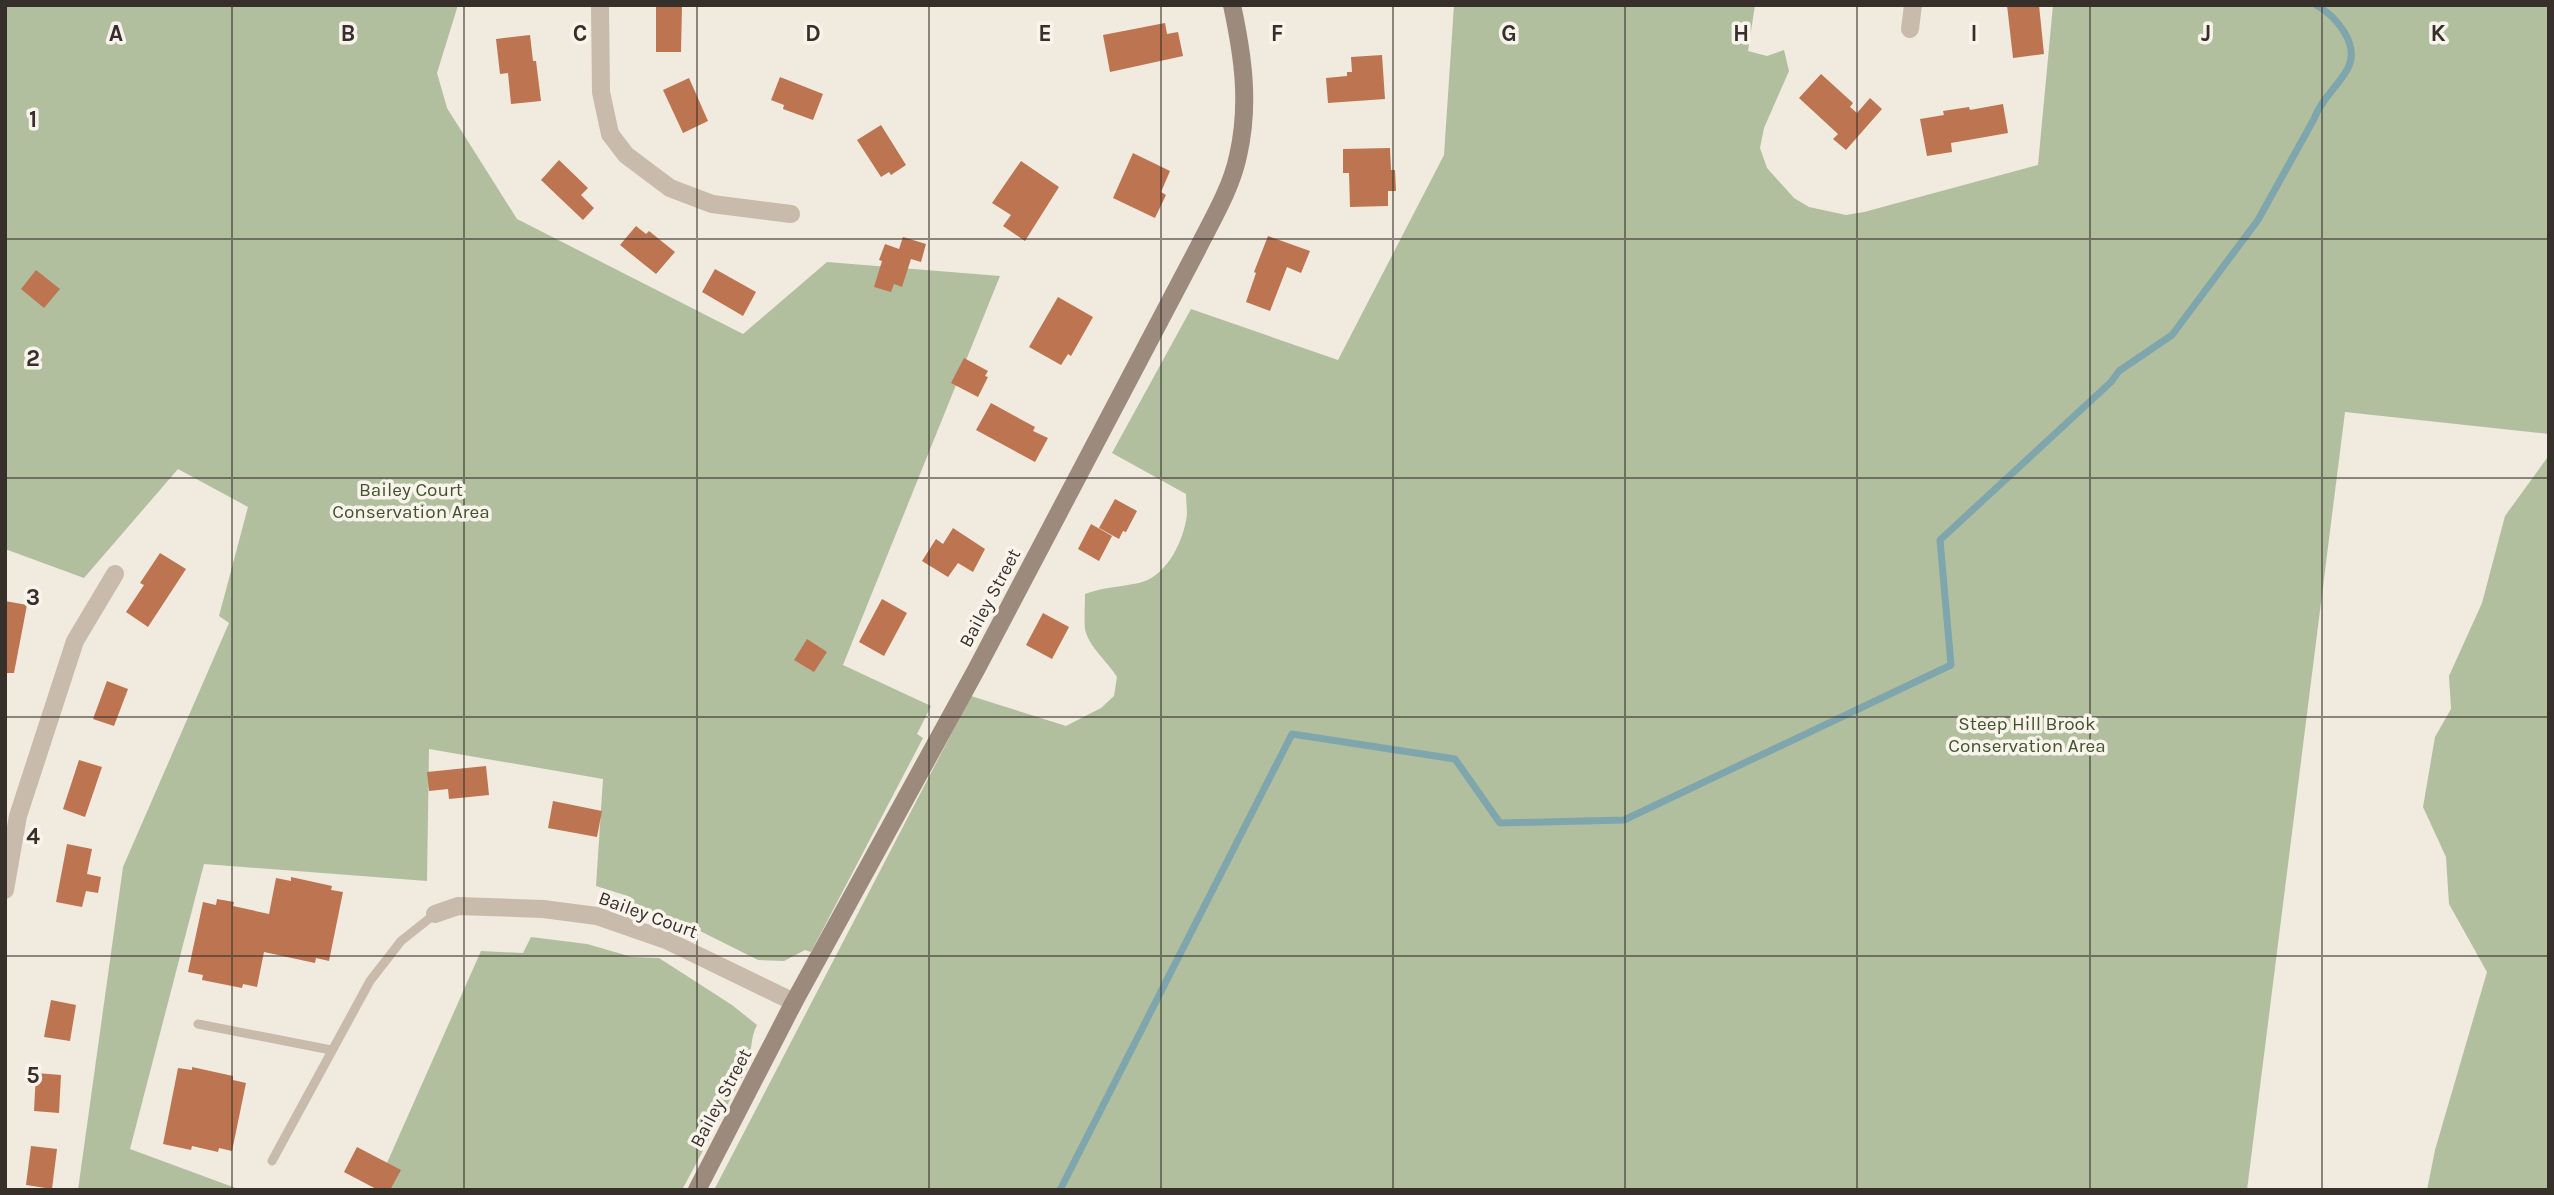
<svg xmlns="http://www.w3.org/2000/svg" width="2554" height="1195" font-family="Karla,sans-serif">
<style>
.green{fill:#b2bf9f}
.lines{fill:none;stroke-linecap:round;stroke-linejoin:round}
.stream{stroke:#7fa6ac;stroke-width:7}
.building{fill:#bd7450}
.lane{stroke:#c8bbab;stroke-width:9}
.street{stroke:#c8bbab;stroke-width:18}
.secondary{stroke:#9c8b7c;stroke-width:18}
.grid{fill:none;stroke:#372f2a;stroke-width:2;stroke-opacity:0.55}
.labels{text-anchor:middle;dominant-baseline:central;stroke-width:7;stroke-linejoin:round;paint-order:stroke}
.park-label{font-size:19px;fill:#43532f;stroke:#f9f4eb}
.street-label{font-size:19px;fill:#372f2a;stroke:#f9f4eb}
.grid-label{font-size:23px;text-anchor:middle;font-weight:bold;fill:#372f2a;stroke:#f9f4eb;stroke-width:7;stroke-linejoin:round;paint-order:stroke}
</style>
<rect width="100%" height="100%" fill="#f1eadf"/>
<!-- green -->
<g class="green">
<polygon points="5,5 458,5 437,73 447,108 517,219 743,334 827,262 1000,276 843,665 931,706 917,734 923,738 811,952 805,950 784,961 758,960 694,928 630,904 631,897 596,886 603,779 429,749 427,881 204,864 130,1149 241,1190 78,1190 123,867 229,623 219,616 248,507 178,469 84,578 5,549"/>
<path d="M1454,5H1755L1748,51L1767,56L1784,50L1789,71L1764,128L1760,148L1767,168L1794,198L1809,207L1846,215L1864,212L2038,165L2053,5H2549V434L2345,412L2247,1190H714L971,696L1066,726L1101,708L1114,696L1117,677C1108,662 1088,646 1085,629C1084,618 1085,605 1085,594C1103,587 1120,587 1139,583C1165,577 1181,546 1186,521C1188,513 1186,503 1186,494L1112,453L1191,309L1338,360L1444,155Z"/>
<polygon points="2549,440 2549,1190 2427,1190 2435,1150 2487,972 2449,904 2446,857 2423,807 2435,737 2451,709 2449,676 2482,603 2505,516 2547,458"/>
<path d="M531,937L587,944L632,957L659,958L732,1005L757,1025C750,1038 752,1053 747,1068L682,1190H375L481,951L523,953Z"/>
</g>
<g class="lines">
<!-- stream -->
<path class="stream" d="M1060,1190L1292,734L1455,759L1500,823L1624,820L1951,665L1940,540L2111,382L2119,371L2172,335L2258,220L2314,119C2321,99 2338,87 2348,68C2360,44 2336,16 2316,5"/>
</g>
<!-- building -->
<g class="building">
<polygon points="656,5 682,5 681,52 656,52"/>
<polygon points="2007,5 2039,5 2044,54 2013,58"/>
<polygon points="1165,23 1167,34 1178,32 1183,56 1110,72 1103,35"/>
<polygon points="530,35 533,61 536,61 541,101 511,104 508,73 500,74 496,39"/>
<polygon points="1382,55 1385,99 1328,103 1326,78 1347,76 1347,72 1352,72 1351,57"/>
<polygon points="1821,74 1853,103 1850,107 1857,113 1870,98 1882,109 1846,150 1833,139 1838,134 1799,98"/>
<polygon points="780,77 823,94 813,120 783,109 784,105 771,100"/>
<polygon points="689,78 708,121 683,133 663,90"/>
<polygon points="2003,104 2008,133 1951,143 1952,152 1927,156 1920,119 1944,115 1943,111 1969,107 1970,110"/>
<polygon points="881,125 906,165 891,175 889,172 881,177 857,140"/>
<polygon points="1390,148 1391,170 1395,170 1396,191 1388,191 1388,206 1350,207 1349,173 1343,173 1343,149"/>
<polygon points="1133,153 1170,171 1161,192 1166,195 1155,218 1113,198"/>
<polygon points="559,160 588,188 581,195 594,208 583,220 541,180"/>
<polygon points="1021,161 1059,187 1025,241 1003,226 1011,215 992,203"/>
<polygon points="636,226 646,234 649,231 675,252 656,274 620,245"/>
<polygon points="1268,236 1310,251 1301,273 1287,267 1270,311 1246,302 1256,273 1254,272"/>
<polygon points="903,237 926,244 921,262 911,259 902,287 894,284 891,292 874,287 882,261 879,260 885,244 899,249"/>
<polygon points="715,269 756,292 743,316 702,292"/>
<polygon points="36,270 60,289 44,308 21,289"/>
<polygon points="1058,297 1093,317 1071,356 1068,354 1061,365 1029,347"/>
<polygon points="964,358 988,371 985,376 988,377 978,397 951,383"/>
<polygon points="991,403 1035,427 1033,431 1048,438 1035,462 976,430"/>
<polygon points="1115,499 1137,511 1126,532 1123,531 1119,539 1099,528"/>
<polygon points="1091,524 1112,536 1099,561 1078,549"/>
<polygon points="953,528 985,549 973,572 958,563 948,577 922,561 936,539 943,544"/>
<polygon points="160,553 186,569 148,627 126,612 144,585 140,583"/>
<polygon points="882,599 907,613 884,656 859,642"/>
<polygon points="5,601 27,605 14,673 5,673"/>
<polygon points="1043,613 1069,627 1052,659 1026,645"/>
<polygon points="807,639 827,652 814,672 794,660"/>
<polygon points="107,681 128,689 114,726 93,719"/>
<polygon points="79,760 102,767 85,817 63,809"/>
<polygon points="486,766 489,795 449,799 448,789 429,791 427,772"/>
<polygon points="553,801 602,811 597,837 548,828"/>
<polygon points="67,844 92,849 87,874 101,877 98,893 86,891 82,907 56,902"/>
<polygon points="291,877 332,886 331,890 343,892 329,961 316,958 315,963 264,952 257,987 243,984 242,988 202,980 203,975 188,972 203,902 216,905 217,899 234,902 233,906 269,914 276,878 291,881"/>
<polygon points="51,1000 76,1005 70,1041 44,1037"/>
<polygon points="192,1067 233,1076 233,1080 246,1083 232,1151 219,1148 218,1152 192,1146 191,1150 163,1144 178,1068 192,1070"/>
<polygon points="36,1073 61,1075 59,1113 34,1111"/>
<polygon points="31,1146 57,1149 52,1189 26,1185"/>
<polygon points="357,1147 401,1170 390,1190 378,1190 344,1172"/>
</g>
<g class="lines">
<!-- lane -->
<g class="lane">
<polyline points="198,1024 331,1050"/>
<polyline points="272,1161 370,981 401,941 435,914"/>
</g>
<!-- street -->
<g class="street">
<polyline points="600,5 601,92 610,134 626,155 670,188 712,204 791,214"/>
<polyline points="1910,29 1913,5"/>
<polyline points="5,890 18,816 75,641 115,574"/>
<polyline points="435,914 458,906 543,909 597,916 666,940 794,1002"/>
</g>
<!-- secondary -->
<path class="secondary" d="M697,1190L794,1002L976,670L1197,250C1212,220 1231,189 1238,156C1250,104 1243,56 1232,5"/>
</g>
<!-- grid -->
<path class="grid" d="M232,5V1190M464,5V1190M697,5V1190M929,5V1190M1161,5V1190M1393,5V1190M1625,5V1190M1857,5V1190M2090,5V1190M2322,5V1190M5,239H2549M5,478H2549M5,717H2549M5,956H2549"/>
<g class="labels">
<!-- park labels -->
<g class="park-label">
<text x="411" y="490">Bailey Court<tspan x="411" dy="22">Conservation Area</tspan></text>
<text x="2027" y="724">Steep Hill Brook<tspan x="2027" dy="22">Conservation Area</tspan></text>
</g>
<!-- street labels -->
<g class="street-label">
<text transform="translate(990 598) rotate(-62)">Bailey Street</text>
<text transform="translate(648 915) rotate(20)">Bailey Court</text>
<text transform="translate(721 1098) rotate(-62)">Bailey Street</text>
</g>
</g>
<g class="grid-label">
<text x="116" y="41">A</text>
<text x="348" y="41">B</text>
<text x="580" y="41">C</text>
<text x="813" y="41">D</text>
<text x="1045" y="41">E</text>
<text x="1277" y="41">F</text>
<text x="1509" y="41">G</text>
<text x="1741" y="41">H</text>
<text x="1974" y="41">I</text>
<text x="2206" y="41">J</text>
<text x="2438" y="41">K</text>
<text x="33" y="127">1</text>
<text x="33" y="366">2</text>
<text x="33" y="605">3</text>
<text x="33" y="844">4</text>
<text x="33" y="1083">5</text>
</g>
<!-- border -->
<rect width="2554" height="1195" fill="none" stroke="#372f2a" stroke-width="14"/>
</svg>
